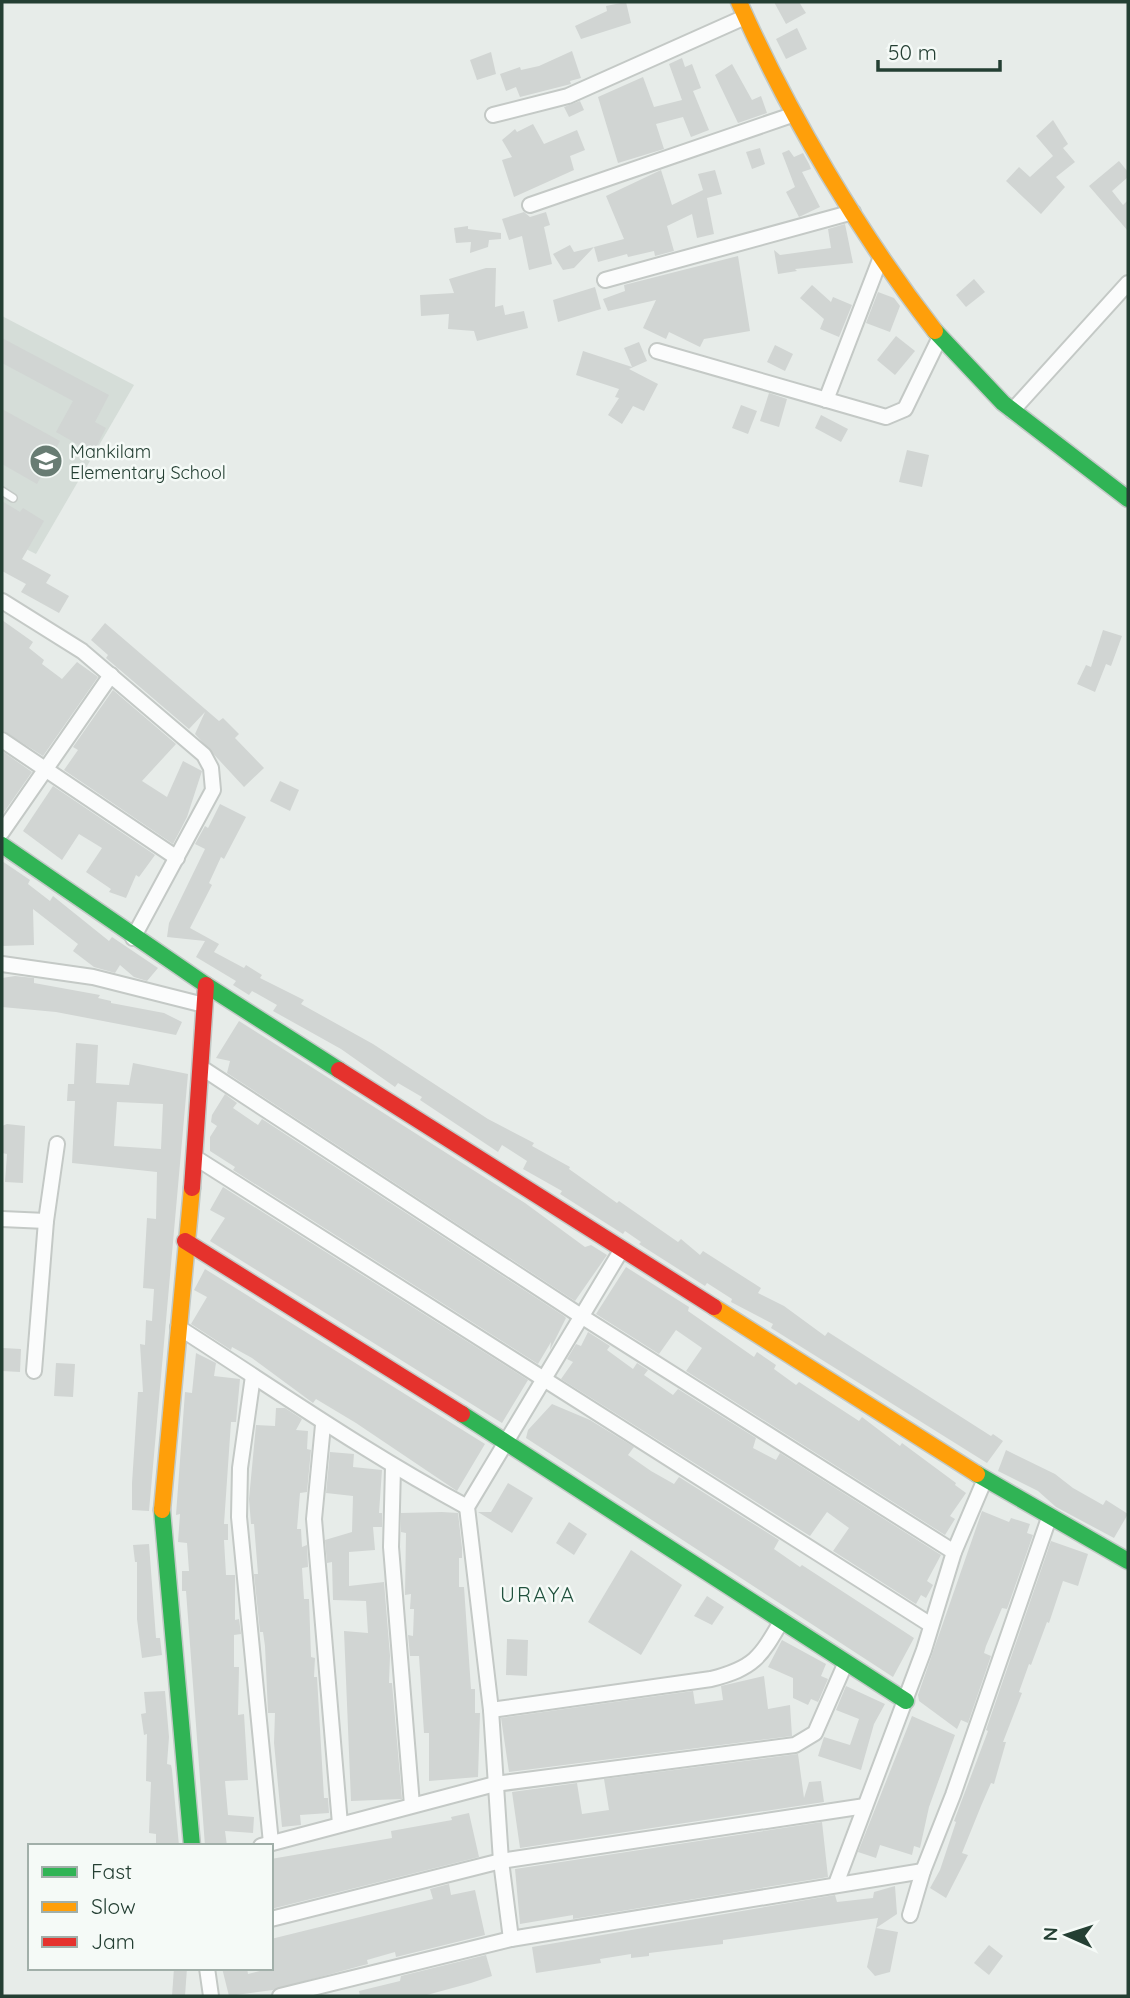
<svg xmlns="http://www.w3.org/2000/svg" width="1130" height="1998" font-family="Quicksand,sans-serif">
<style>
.built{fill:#d5ddd8}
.building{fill:#d1d5d3;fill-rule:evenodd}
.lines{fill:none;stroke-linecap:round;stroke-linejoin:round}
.lane-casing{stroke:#c4c9c6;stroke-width:10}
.street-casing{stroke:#c4c9c6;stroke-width:18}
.fast-casing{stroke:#c2c9c6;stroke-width:19}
.slow-casing{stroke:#c2c9c6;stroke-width:19}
.jam-casing{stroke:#c2c9c6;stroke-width:19}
.lane{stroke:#fbfcfc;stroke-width:7}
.street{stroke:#fbfcfc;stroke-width:14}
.fast{stroke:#30b455;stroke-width:16}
.slow{stroke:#ff9f0a;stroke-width:16}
.jam{stroke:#e5322d;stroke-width:16}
.labels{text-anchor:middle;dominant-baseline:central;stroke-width:5;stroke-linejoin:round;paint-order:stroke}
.poi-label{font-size:18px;fill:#243f33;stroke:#f5faf7;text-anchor:start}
.quarter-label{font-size:21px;letter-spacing:2px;fill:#20513d;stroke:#f5faf7}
</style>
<rect width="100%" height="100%" fill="#e7ece9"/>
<!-- built -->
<polygon class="built" points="2,316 134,385 36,554 2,537"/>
<!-- building -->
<g class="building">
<polygon points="626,2 631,23 581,39 575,26 607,11 606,6"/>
<polygon points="774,2 799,2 806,13 786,24"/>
<polygon points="797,28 807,49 786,59 776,39"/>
<polygon points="572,51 581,78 570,81 571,84 520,97 516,87 506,91 500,74 520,67 521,70 539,66"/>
<polygon points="491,52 496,74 477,80 470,60"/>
<polygon points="682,58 685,67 692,64 701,88 693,91 709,130 691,137 683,117 656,124 664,149 618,163 598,97 643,77 654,107 682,100 669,64"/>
<polygon points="732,64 752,100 761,96 767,113 738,123 715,75"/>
<polygon points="580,101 584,110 569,117 564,107"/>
<polygon points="1053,120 1068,144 1063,148 1075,162 1056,177 1065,187 1041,214 1006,181 1019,167 1030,177 1053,156 1036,136"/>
<polygon points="533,124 544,144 577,130 585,150 570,156 574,170 514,197 502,160 512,157 502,140 515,129 517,132"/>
<polygon points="760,148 765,164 752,169 746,152"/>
<polygon points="789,150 794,157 803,153 809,164 811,169 802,172 820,207 799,217 786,192 795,187 782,153"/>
<polygon points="1119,161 1128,172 1128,177 1112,191 1123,205 1128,200 1128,231 1089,186"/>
<polygon points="661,170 672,205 703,190 698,174 715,170 722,194 707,198 714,234 697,238 692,214 667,226 674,251 655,256 654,251 628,257 627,254 598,262 594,247 624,239 606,196"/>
<polygon points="524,212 530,217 546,212 550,225 544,227 552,264 529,270 522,236 509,240 502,219"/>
<polygon points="845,224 853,263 795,269 797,271 778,274 774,250 780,255 831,248 828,229"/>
<polygon points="468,226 468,229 501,233 501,239 489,240 488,247 470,253 471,242 456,243 454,228"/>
<polygon points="570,245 574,252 594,247 574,268 563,270 553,254"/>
<polygon points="738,256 750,331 704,339 700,347 669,332 666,339 643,328 656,300 608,311 603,299 625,291 624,285"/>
<polygon points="486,268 496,268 495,307 503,305 505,315 524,311 528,328 477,341 474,331 448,329 449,314 421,316 420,295 454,293 449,279"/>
<polygon points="974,279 985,292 966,307 956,295"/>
<polygon points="812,285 831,302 833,297 852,305 839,337 820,329 824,319 800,298"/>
<polygon points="595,287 601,309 558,322 553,300"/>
<polygon points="878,292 894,298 900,306 890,332 866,323"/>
<polygon points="896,336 915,351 895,375 877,360"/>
<polygon points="2,338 109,395 95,422 106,428 93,453 56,432 73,401 2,363"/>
<polygon points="639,342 647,361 629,369 658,384 644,411 633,406 622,424 608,415 619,398 615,397 619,389 576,375 583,351 632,367 624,348"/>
<polygon points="775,345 793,354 785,371 767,362"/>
<polygon points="769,393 787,399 779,427 760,421"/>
<polygon points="741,405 757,411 748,434 732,428"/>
<polygon points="2,409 60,441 37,484 2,464"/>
<polygon points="821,415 848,429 841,442 815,428"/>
<polygon points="907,450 929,455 922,487 899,482"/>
<polygon points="2,501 20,512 23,508 44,521 22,559 51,575 46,583 69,596 59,613 21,592 26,584 2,571"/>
<polygon points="2,620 33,642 29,648 44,660 42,664 62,679 77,662 98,677 43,756 2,730"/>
<polygon points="105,623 219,721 223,718 239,734 235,738 264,768 244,787 195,734 205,712 189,729 106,658 108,655 91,640"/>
<polygon points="1103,630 1122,636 1111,666 1106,664 1095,692 1077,684 1086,665 1091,667"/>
<polygon points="113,690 176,744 142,781 167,797 183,761 202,771 187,817 173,844 64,770 78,750 73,747"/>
<polygon points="2,751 32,772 2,815"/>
<polygon points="280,781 299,790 290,811 270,801"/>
<polygon points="53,786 155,855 139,877 136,875 126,898 109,892 111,889 86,872 102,848 79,834 62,860 23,831"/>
<polygon points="220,804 246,817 224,859 221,857 209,883 212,885 190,928 219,944 214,952 244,968 246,965 262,975 260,978 304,1000 301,1004 373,1044 488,1119 534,1143 532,1146 570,1167 569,1169 617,1203 619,1201 678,1242 681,1239 700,1255 703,1251 761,1288 758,1293 784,1306 825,1336 828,1332 991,1436 993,1434 1003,1441 987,1463 771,1328 773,1324 731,1302 732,1299 707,1283 705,1286 639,1244 641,1242 625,1231 623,1234 560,1194 562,1191 523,1169 527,1161 502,1145 498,1152 420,1100 422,1097 398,1083 395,1087 341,1049 273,1011 277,1005 252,991 249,995 233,985 236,981 196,957 205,941 167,937 169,923 205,849 195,844 205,826 208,828"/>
<polygon points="2,861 30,880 28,884 50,901 53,896 109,941 112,937 158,968 147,981 134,977 120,965 115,973 94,967 73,951 78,944 33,909 34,945 2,946"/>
<polygon points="15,976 34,978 34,983 100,995 98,998 111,1001 111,1003 164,1013 182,1022 176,1035 56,1012 2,1007 2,978"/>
<polygon points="239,1021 525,1203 585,1247 591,1245 607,1255 575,1301 227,1073 230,1061 216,1058"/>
<path d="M76,1043L98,1045L96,1083L129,1085L133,1063L188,1074L149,1511L132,1510V1483L138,1392H143L140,1344L145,1345L146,1320L152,1321L154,1289L143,1288L147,1218L156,1219L157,1172L72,1163L75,1101H67L68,1084H74ZM117,1102L163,1104L161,1149L114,1146Z"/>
<polygon points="225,1094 237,1103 233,1108 258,1125 262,1119 564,1316 566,1318 550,1350 551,1342 538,1364 233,1170 235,1167 210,1151 210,1137 217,1126 211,1122 212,1115"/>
<polygon points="7,1124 25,1126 23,1183 5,1182 7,1154 2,1153 2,1126"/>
<polygon points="223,1187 528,1380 502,1423 210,1241 225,1218 210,1210"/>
<polygon points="626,1267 689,1307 688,1311 754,1357 757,1352 776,1365 774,1369 796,1385 799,1382 859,1421 862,1417 900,1446 902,1443 956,1483 955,1485 966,1493 950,1516 955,1519 945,1535 686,1371 702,1348 676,1330 659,1354 596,1314"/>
<polygon points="205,1269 485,1444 457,1491 356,1423 316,1399 313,1403 252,1358 232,1347 231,1350 191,1324 207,1297 194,1290"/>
<polygon points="588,1332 610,1346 607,1350 633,1369 637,1363 648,1370 644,1375 673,1395 678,1389 756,1438 753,1448 776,1460 780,1453 941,1555 927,1581 933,1585 926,1598 921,1595 916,1604 833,1551 849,1528 827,1512 810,1536 561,1379 573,1362 567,1359 576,1344 581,1346"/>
<polygon points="3,1348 21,1349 20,1372 2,1371"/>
<polygon points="196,1353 216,1363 214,1376 240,1379 236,1422 231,1422 224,1524 228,1524 228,1540 224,1540 226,1575 235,1575 235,1620 239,1619 241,1634 234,1635 234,1667 239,1667 238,1715 244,1714 248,1780 225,1781 228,1815 254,1817 253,1833 225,1831 227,1846 205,1846 186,1591 182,1591 182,1571 189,1571 187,1543 178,1542 180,1514 176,1515 185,1392 192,1393"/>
<polygon points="56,1363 75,1364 73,1397 54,1396"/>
<polygon points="552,1404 590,1420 634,1447 628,1455 651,1471 674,1484 679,1477 779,1540 774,1549 800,1567 802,1565 914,1638 893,1677 526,1438 528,1430"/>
<polygon points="276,1408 285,1408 302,1419 296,1430 308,1431 307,1449 311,1450 307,1492 300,1493 297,1529 301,1529 302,1547 307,1545 308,1567 302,1568 304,1599 309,1599 311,1657 315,1658 314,1677 317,1677 324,1798 328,1798 329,1813 300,1815 301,1825 282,1827 274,1743 275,1713 268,1713 265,1646 263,1632 260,1632 254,1574 258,1574 254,1524 251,1524 249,1499 256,1425 275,1426"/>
<polygon points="1006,1450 1055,1474 1073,1488 1103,1505 1106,1500 1128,1514 1114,1538 1056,1507 1038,1491 998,1471"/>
<polygon points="330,1452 354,1454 353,1467 382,1470 379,1513 382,1513 382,1527 373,1527 375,1550 349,1552 349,1586 384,1582 390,1656 389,1683 392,1683 402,1799 351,1801 344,1631 368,1633 366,1601 333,1600 332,1562 327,1563 325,1540 352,1532 353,1496 326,1493"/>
<polygon points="508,1483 533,1498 512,1533 478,1512 491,1512"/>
<polygon points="982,1511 1009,1522 1011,1518 1030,1524 1027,1533 1033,1535 1007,1609 1002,1608 986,1646 984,1653 991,1656 968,1723 961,1720 957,1729 919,1701 918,1695"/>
<polygon points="442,1512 458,1513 462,1548 462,1558 459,1558 459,1587 464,1587 471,1689 475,1689 475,1713 480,1713 478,1777 429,1781 429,1733 424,1733 419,1656 410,1656 408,1635 413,1636 414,1609 410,1609 411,1594 405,1595 406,1533 401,1532 401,1513"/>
<polygon points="569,1522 587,1534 574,1555 556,1543"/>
<polygon points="1051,1541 1088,1554 1078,1586 1063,1581 1049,1623 1047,1622 1031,1665 1029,1664 1019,1692 1022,1693 1003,1742 1006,1742 994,1784 991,1783 981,1806 962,1853 968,1855 946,1898 930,1888 940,1870 956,1822 954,1821 988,1731 986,1730"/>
<polygon points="149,1544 156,1638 160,1638 162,1655 142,1658 137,1619 137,1562 135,1562 133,1545"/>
<polygon points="631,1550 682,1585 641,1655 588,1622"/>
<polygon points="707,1596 724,1607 712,1625 694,1616"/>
<polygon points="507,1639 528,1640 527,1676 506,1675"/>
<polygon points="782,1640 826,1664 821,1676 828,1679 818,1702 811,1699 808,1705 793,1698 793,1678 768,1667"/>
<polygon points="764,1676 768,1709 790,1705 792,1736 509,1772 501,1718 693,1691 695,1704 723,1700 721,1686"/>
<polygon points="846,1686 885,1704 874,1724 861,1770 818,1756 824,1737 850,1745 859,1719 836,1710"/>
<polygon points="165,1691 169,1737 167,1764 171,1765 172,1770 179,1846 156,1846 156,1834 149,1833 151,1782 146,1781 147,1734 144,1735 141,1714 146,1713 144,1692"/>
<polygon points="912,1716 955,1735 929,1807 920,1848 914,1846 912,1855 880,1845 876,1858 858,1852"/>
<polygon points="798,1754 804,1798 809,1782 821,1781 824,1802 520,1848 512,1792 577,1783 582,1814 609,1810 604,1779"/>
<polygon points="469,1813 479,1857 271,1909 271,1859 392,1838 391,1831 452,1820 451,1817"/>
<polygon points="822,1822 828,1877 573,1919 573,1915 520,1924 515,1869"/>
<polygon points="449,1884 451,1895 475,1890 485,1935 396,1957 395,1952 367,1960 368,1964 360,1966 273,1990 229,1996 222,1968 247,1968 248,1974 271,1968 271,1939 433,1899 430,1889"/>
<polygon points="895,1886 897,1914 876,1928 898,1932 890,1972 875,1976 867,1967 878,1918 723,1940 723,1944 649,1953 649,1956 631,1958 631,1954 600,1959 601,1963 536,1973 532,1947 835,1895 837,1902 873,1898 874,1892"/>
<polygon points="989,1945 1003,1956 989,1975 974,1963"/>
<polygon points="486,1955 492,1976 471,1983 423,1996 360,1996 359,1991 400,1981 401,1976"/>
<polygon points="174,1968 187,1968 185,1996 172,1996"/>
</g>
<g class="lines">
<defs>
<polyline id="lane" points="2,491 13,498"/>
<g id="street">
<polyline points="493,115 568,96 745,17"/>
<polyline points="530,205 795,114"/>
<polyline points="605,280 853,212"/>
<polyline points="657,351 886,417 905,409 940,337"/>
<polyline points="826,400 881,257"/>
<polyline points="1012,411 1128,283"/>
<polyline points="2,601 82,651 204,755 211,768 213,790 133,938"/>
<polyline points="2,740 177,858"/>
<polyline points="2,832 111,675"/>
<polyline points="2,964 93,977 204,1005"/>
<polyline points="202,1068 581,1316 954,1552"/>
<polyline points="196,1158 931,1625"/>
<polyline points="2,1219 46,1221"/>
<path d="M178,1327C275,1389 366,1453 467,1507"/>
<polyline points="34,1371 46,1221 57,1144"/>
<polyline points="253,1376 240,1468 239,1517 271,1843"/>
<polyline points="323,1425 314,1519 340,1824"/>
<polyline points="393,1467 391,1547 412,1805"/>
<path d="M491,1710L711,1679C754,1668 760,1658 782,1620"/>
<polyline points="261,1846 495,1784 795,1745 815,1733 846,1662"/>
<polyline points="836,1884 924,1650 954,1552 985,1479"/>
<polyline points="910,1915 923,1871 953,1795 1049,1518"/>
<polyline points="271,1919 501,1861 865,1806"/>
<polyline points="511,1939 501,1861 491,1710 467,1507 622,1249"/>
<polyline points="207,1968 211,1996"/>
<polyline points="280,1996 511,1939 923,1871"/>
</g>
<g id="fast">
<polyline points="935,331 1003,403 1128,499"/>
<polyline points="2,845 206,985 339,1070"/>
<polyline points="462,1414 906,1701"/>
<polyline points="977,1474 1128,1561"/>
<polyline points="162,1510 192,1846"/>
</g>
<g id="slow">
<path d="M739,2C789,115 859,233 935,331"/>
<polyline points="714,1307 977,1474"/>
<polyline points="162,1510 192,1188"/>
</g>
<g id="jam">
<polyline points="339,1070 714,1307"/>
<polyline points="192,1188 206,985"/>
<polyline points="185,1241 462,1414"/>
</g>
</defs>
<!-- lane casing -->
<use href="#lane" class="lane-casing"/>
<!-- street casing -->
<use href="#street" class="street-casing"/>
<!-- fast casing -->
<use href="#fast" class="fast-casing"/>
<!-- slow casing -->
<use href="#slow" class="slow-casing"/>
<!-- jam casing -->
<use href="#jam" class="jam-casing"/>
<!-- lane -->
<use href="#lane" class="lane"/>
<!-- street -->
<use href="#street" class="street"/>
<!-- fast -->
<use href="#fast" class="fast"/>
<!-- slow -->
<use href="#slow" class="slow"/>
<!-- jam -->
<use href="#jam" class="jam"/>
</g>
<!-- icons -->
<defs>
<symbol id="school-disc" viewBox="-11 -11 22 22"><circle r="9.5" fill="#687c73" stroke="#f5faf7"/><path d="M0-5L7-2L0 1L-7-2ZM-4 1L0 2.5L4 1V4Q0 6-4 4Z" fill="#fff"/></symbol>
</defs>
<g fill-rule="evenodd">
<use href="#school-disc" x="27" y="442" width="38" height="38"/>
</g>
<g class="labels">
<!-- poi labels -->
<g class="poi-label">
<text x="70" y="451">Mankilam<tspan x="70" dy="21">Elementary School</tspan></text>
</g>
<!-- quarter labels -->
<g class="quarter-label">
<text x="538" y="1594">URAYA</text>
</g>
</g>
<!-- border -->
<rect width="1130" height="1998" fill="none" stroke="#243f33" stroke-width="7"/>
<!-- legend -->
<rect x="28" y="1844" width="245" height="126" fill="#f5faf7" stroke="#a1afa9" stroke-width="2"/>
<rect x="42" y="1867" width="35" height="10" fill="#30b455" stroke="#a1afa9" stroke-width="2"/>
<text x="91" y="1879" font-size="21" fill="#243f33">Fast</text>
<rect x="42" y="1902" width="35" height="10" fill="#ff9f0a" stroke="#a1afa9" stroke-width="2"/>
<text x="91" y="1914" font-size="21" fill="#243f33">Slow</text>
<rect x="42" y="1937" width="35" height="10" fill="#e5322d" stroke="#a1afa9" stroke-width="2"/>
<text x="91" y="1949" font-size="21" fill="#243f33">Jam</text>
<!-- north arrow -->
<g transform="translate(1067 1935) rotate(273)" stroke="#f5faf7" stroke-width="5" paint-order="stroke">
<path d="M0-5L12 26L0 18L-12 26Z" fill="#243f33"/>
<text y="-10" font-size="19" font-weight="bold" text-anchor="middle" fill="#243f33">N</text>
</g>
<!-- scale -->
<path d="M878 60v10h122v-10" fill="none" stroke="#243f33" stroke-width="3.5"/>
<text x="888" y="60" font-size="21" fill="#243f33" stroke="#f5faf7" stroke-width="5" paint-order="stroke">50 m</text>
</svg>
